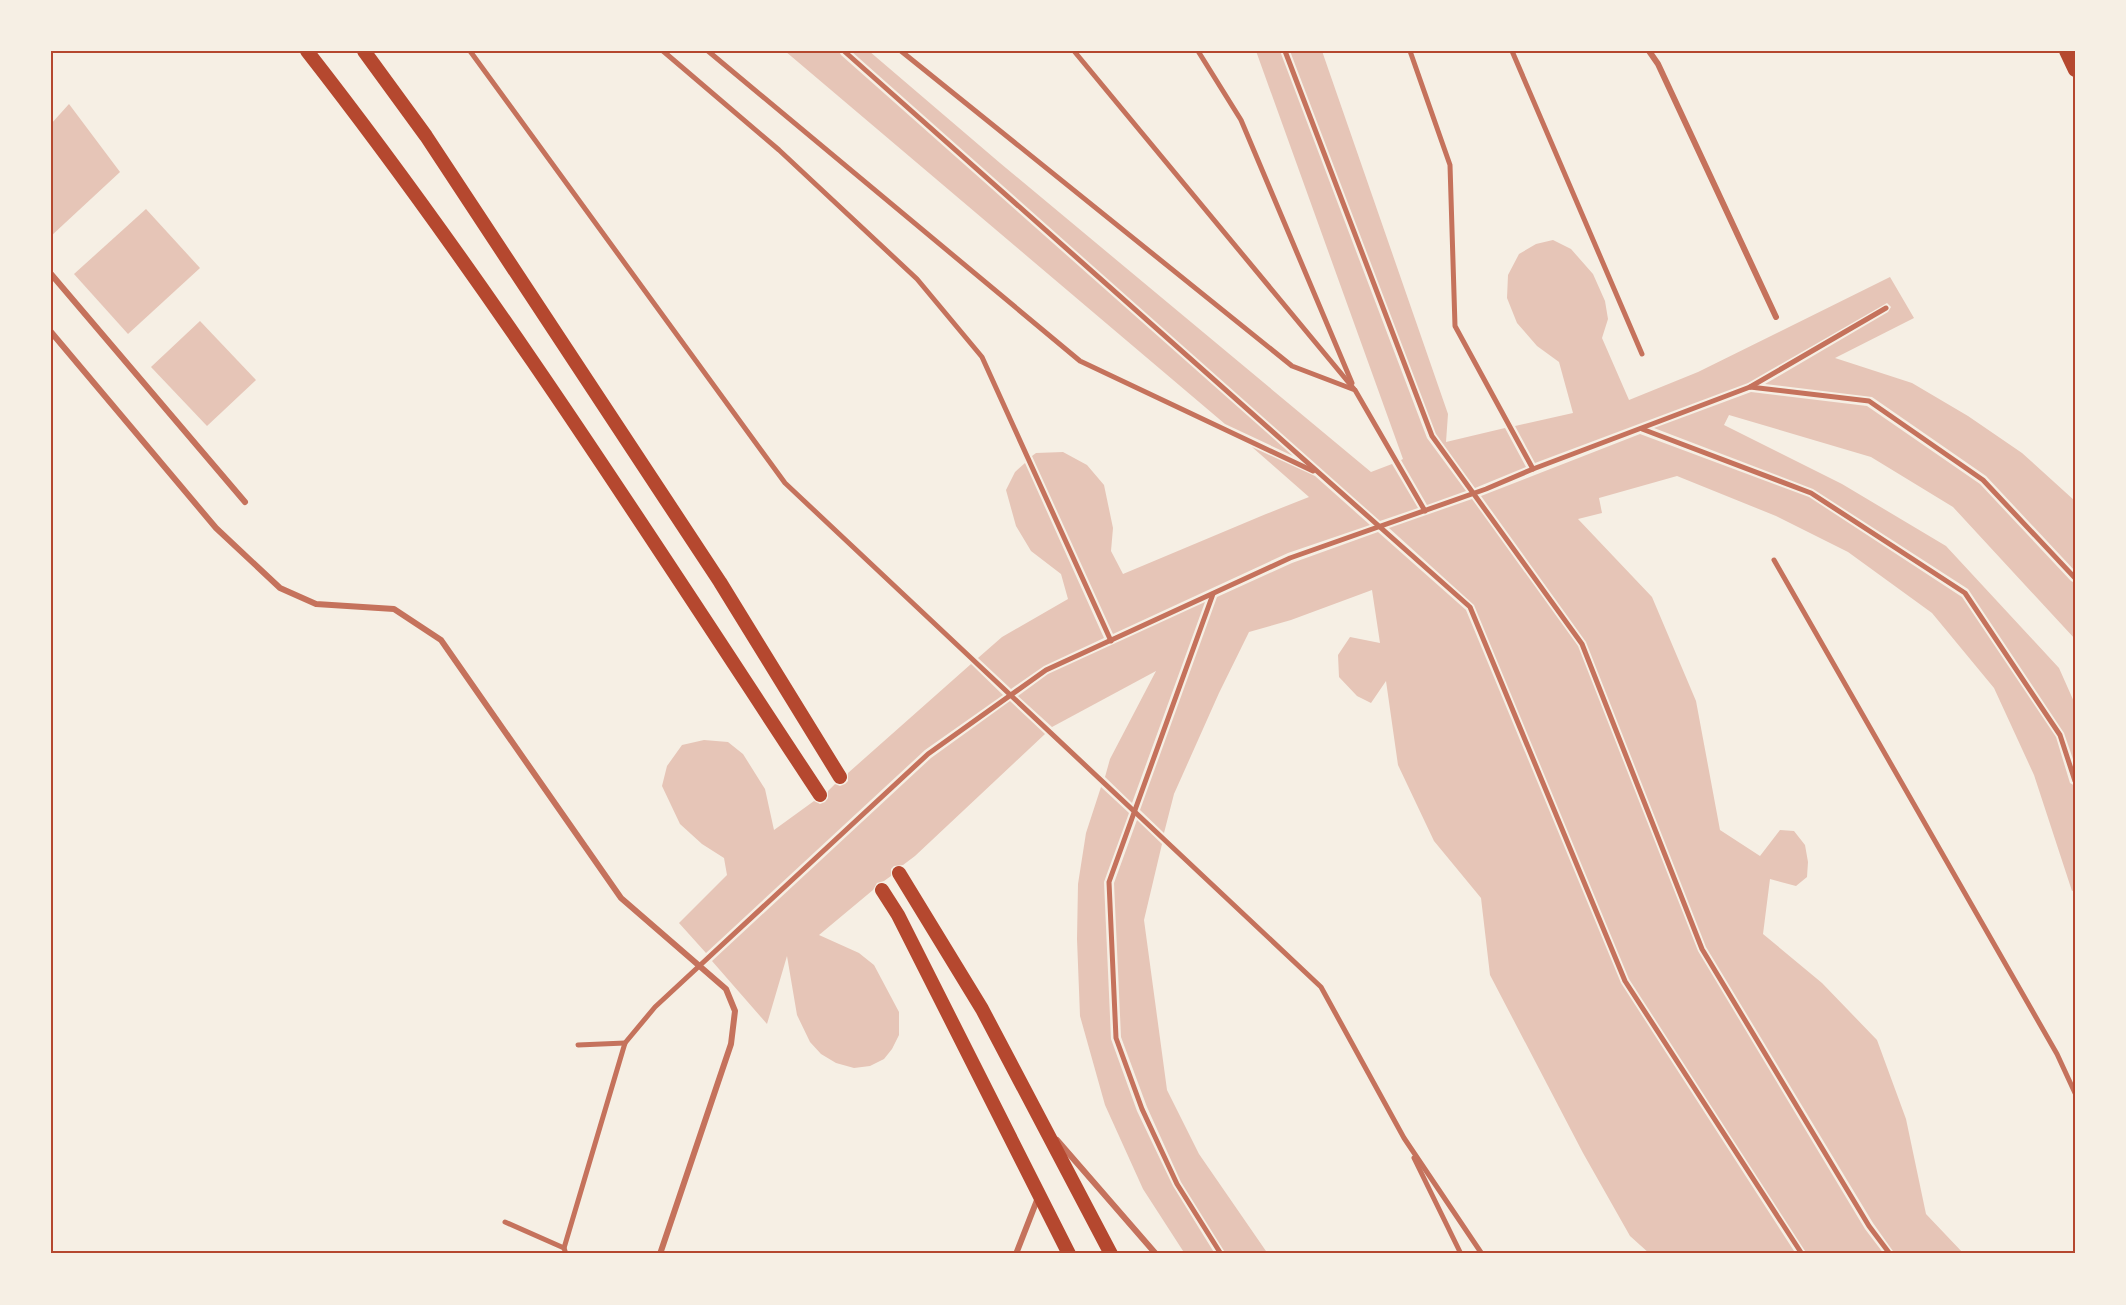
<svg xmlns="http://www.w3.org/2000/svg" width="2126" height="1305" font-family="'Archivo Narrow',sans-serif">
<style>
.building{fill:#e6c5b7}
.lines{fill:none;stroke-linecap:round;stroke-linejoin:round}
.pedestrian{stroke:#c5725c;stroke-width:5}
.minor{stroke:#c5725c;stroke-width:6}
.primary{stroke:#b5482f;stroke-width:14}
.neatline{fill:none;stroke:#b5482f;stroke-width:2}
</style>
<rect width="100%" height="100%" fill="#f6efe4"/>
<!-- building -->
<g class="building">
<polygon points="785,51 839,51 841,55 1293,456 1225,424"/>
<polygon points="851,51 869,51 1000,163 1371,472 1392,464 1418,508 1380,521"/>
<polygon points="1256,51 1280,51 1427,438 1466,491 1427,505 1401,460 1403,459"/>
<polygon points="1290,51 1322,51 1448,414 1446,442 1505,428 1526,467 1475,488 1436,434"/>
<polygon points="69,104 120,172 51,236 51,124"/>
<polygon points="146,209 200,268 128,334 74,274"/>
<polygon points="1553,240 1571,249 1593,274 1605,301 1608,319 1602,338 1629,400 1698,372 1890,277 1914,318 1835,358 1912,383 1968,416 2022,453 2075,501 2075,571 1986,476 1872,397 1765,384 1888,312 1891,307 1887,303 1748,383 1535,463 1515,426 1573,413 1559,362 1537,346 1517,323 1507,298 1508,275 1519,254 1536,244"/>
<polygon points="200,321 256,380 207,426 151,367"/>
<polygon points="1751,392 1867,406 1980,484 2071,581 2075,583 2075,639 1953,507 1871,457 1729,415 1724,425 1842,484 1946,546 2059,668 2075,704 2075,765 2064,733 1968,589 1813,489 1654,428"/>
<polygon points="1640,434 1809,497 1962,597 2056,737 2070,783 2075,786 2075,890 2072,891 2034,775 1994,688 1932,613 1848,552 1776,516 1677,476 1599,498 1602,513 1578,519 1652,597 1696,701 1720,830 1760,856 1780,830 1794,831 1805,845 1808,862 1807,877 1796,886 1770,879 1763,934 1822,983 1877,1040 1906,1119 1926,1214 1964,1254 1895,1254 1873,1223 1706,947 1586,642 1481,496"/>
<polygon points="1252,447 1315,476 1370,525 1288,553 1113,634 1032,456 1036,453 1063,452 1087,465 1104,485 1113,528 1111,551 1123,574 1266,514 1309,497"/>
<polygon points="1025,463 1104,638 1044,666 1011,689 978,658 1002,637 1068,599 1061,574 1031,551 1016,526 1006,490 1015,472"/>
<polygon points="1472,499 1578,646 1698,951 1865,1229 1884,1254 1807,1254 1629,979 1474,605 1389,528"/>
<polygon points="1378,532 1466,610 1621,983 1796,1254 1650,1254 1630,1236 1583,1153 1490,975 1481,898 1434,841 1398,765 1386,681 1371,703 1357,696 1339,677 1338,655 1350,637 1380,643 1372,590 1291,620 1249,632 1219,693 1174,794 1164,833 1140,810 1217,597 1292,563"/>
<polygon points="1205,602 1132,803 1105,777 1110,759 1156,671 1052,727 1018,696 1048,674"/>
<polygon points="971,664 1003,695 925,750 706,953 679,923 727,875 724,858 702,844 680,824 662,786 667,766 682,745 704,740 728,742 743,754 765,789 774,830 814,801 820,804 825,802 828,798 828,791 835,784 840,786 845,784 848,781 848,773"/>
<polygon points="1010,701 1045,734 915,856 903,865 894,866 891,869 891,876 884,881 877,883 873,890 819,935 859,953 874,965 899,1012 899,1035 892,1049 884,1059 870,1066 854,1068 836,1063 821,1054 810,1042 797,1015 787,956 767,1024 712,961 931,758"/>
<polygon points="1101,787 1129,813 1104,882 1111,1039 1137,1111 1173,1186 1215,1254 1185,1254 1143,1189 1105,1105 1080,1016 1077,939 1078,884 1086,833"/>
<polygon points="1137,820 1162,844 1144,920 1167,1090 1199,1154 1268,1254 1226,1254 1181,1182 1147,1107 1121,1037 1114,883"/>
</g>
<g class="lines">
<!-- pedestrian -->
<g class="pedestrian">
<polyline points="470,51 785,483 1321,987 1404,1138 1482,1254"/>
<polyline points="663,51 779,150 917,279 982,357 1111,641"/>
<polyline points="708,51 1080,361 1313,471"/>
<polyline points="844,51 1470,607 1625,981 1802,1254"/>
<polyline points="901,51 1292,366 1355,390 1425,511"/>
<polyline points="1074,51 1354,389"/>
<polyline points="1198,51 1241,120 1352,383"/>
<polyline points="1285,51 1432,436 1582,644 1702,949 1869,1226 1890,1254"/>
<polyline points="1410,51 1450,165 1455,326 1533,469"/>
<polyline points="1512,51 1642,354"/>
<polyline points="1750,387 1886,308"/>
<polyline points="1642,429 1811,493 1965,593 2060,735 2075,781"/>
<polyline points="1774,560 2057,1054 2075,1093"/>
<polyline points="1213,594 1109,882 1116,1038 1142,1109 1177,1184 1221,1254"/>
<polyline points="578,1045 625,1043"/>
<polyline points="1414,1158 1461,1254"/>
<polyline points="505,1222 564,1248"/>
<polyline points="566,1254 564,1248 625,1043 655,1007 928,754 1046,670 1290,558 1486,489 1533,469 1750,387 1869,401 1983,480 2075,578"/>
</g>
<!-- minor -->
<g class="minor">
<polyline points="1649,51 1658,64 1776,317"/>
<polyline points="51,274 245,502"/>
<polyline points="51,332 216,528 280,588 316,604 394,609 441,640 621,898 726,989 735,1011 731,1044 660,1254"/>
<polyline points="1057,1140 1156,1254"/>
<polyline points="1016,1254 1039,1195"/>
</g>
<!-- primary -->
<g class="primary">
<path d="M307,51C493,289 654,543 820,795"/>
<polyline points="364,51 426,136 720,582 840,777"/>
<polyline points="2066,51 2075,70"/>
<polyline points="899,873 982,1009 1111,1254"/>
<polyline points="882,890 898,915 1069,1254"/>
</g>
</g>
<!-- border -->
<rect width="2126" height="1305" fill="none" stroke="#f6efe4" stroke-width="105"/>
<rect x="52" y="52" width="2022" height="1200" class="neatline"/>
</svg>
